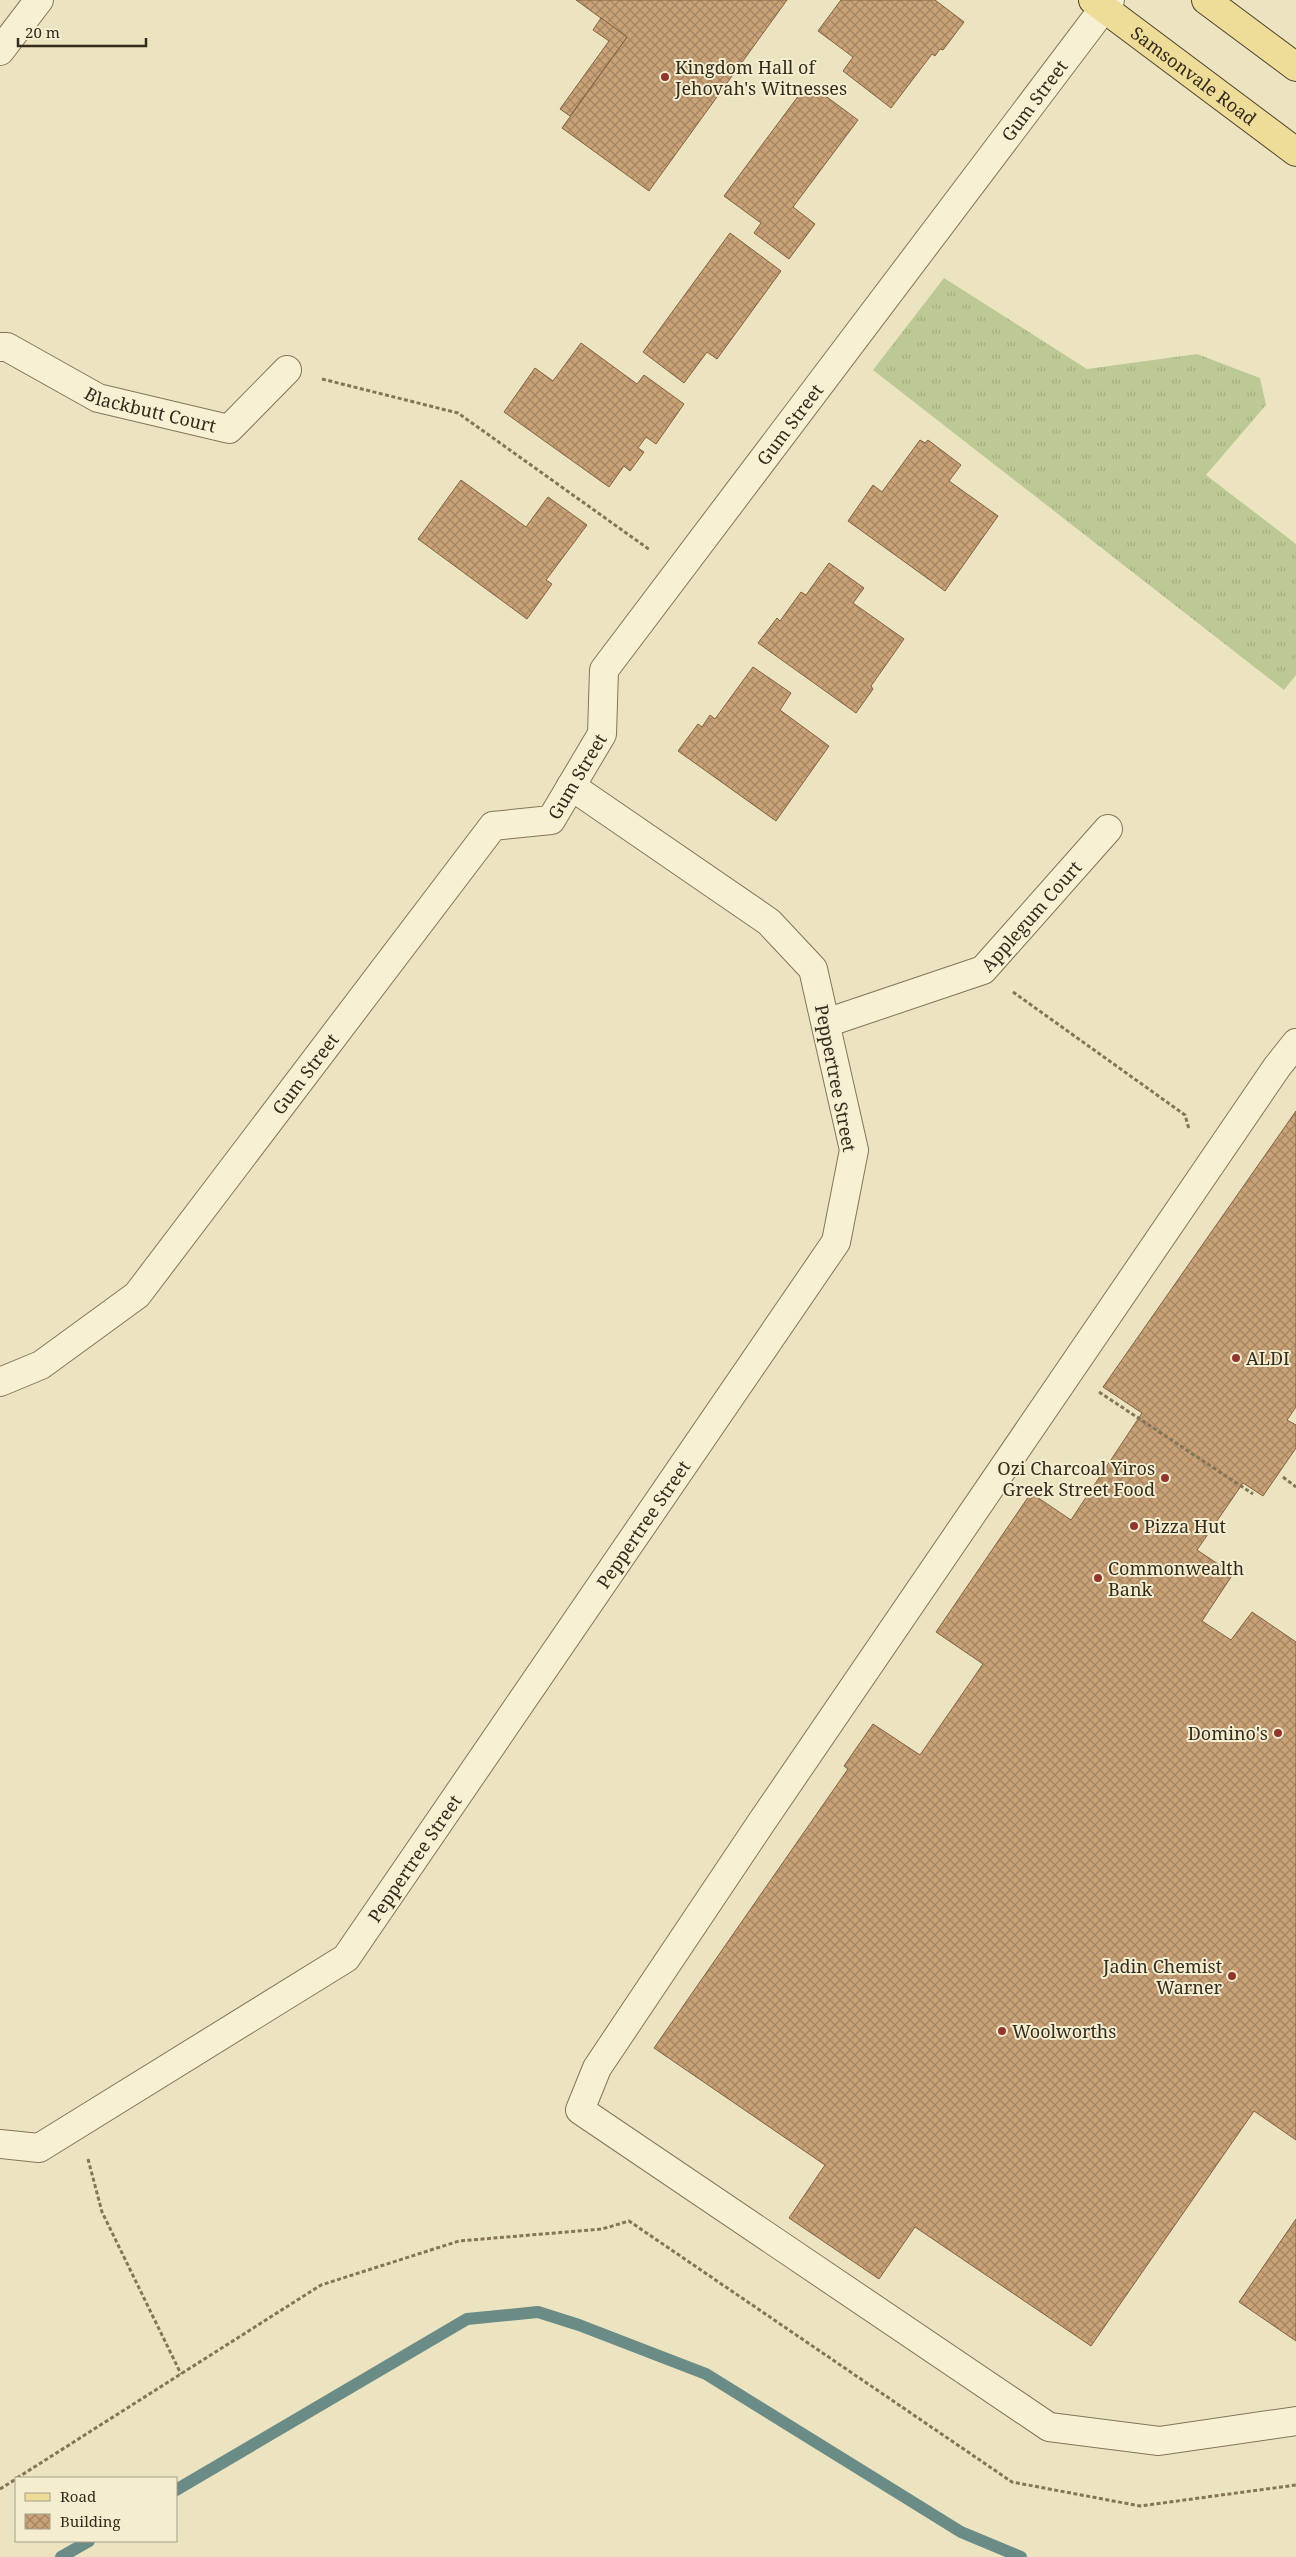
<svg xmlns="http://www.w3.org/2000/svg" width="1296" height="2557" font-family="'Noto Serif',serif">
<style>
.grass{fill:url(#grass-tufts)}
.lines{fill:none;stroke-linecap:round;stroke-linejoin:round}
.stream{stroke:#6b8b87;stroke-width:12}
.building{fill:url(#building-cross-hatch);stroke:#826240}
.minor-casing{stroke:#847559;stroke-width:30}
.major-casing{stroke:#52432d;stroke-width:30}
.path{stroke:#847559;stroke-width:3;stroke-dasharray:4 2.5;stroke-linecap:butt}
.minor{stroke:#f7f0d3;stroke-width:28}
.major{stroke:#ed9;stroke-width:28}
.poi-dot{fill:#91362c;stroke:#f4edd0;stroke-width:2}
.labels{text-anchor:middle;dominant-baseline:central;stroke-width:4;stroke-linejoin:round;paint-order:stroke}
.poi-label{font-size:18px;fill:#342b1d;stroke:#f4edd0;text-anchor:start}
.street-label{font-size:18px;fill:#342b1d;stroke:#f4edd0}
</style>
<defs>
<pattern id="grass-tufts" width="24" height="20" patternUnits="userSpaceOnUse" patternTransform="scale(1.25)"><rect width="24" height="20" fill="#bdc995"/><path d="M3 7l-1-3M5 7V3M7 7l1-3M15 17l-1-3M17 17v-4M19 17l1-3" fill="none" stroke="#a3ad80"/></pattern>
<pattern id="building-cross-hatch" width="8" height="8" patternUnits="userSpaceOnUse" patternTransform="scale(1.25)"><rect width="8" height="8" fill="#c9a278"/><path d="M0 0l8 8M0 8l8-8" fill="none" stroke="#a48462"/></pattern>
</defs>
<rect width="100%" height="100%" fill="#ece4c1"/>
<!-- grass -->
<polygon class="grass" points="944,278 1087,369 1197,354 1260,378 1266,405 1206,475 1296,544 1296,675 1284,690 873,370"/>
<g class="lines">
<!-- stream -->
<g class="stream">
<polyline points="176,2490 467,2319 538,2312 579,2325 706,2374 961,2532 1021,2557"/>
<polyline points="61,2557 89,2541"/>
</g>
</g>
<!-- building -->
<g class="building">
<polygon points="576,0 787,0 649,191 562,128 627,37"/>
<polygon points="841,0 935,0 964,22 943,50 940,49 935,56 932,54 891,108 843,71 853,57 818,31"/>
<polygon points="601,18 627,37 570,116 560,109 609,41 593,30"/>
<polygon points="808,83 858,120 793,207 815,224 789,259 754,233 761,223 724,196"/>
<polygon points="730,233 781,271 717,359 707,352 684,383 643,352"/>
<polygon points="581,343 637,384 644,375 684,404 656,444 646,437 638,448 644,452 630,471 624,466 609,487 504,412 535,368 553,381"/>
<polygon points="920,440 925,443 928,440 961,465 949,481 998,516 945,591 848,521 873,485 882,492"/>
<polygon points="461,480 526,527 548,497 587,525 546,580 552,584 527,619 418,539"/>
<polygon points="829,563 864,588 853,603 904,639 871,686 873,689 856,713 758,643 777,618 780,621 801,592 806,595"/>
<polygon points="753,667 791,693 780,710 829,746 776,821 678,751 698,724 702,727 710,715 715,719"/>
<polygon points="1296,1111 1296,1407 1287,1420 1296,1425 1296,1448 1263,1496 1243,1483 1197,1550 1233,1574 1202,1621 1231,1640 1252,1612 1296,1642 1296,2140 1254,2111 1091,2346 915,2227 879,2279 789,2218 825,2165 654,2048 848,1769 844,1766 873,1724 920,1755 983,1664 936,1632 1031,1493 1071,1520 1142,1413 1103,1387"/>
<polygon points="1296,2219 1296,2341 1239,2302"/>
</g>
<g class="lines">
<defs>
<g id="minor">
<polyline points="0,51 39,0"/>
<path id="s1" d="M0,347H7L98,398L229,429L287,370"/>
<path id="s2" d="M826,1023L983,970L1108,829"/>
<polyline points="1296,1043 1277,1067 761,1823 597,2068 580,2110 1049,2427 1159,2441 1296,2421"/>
<path id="s3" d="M0,1382L41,1365L137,1295L493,826L551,820L602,734L604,670L1110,0"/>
<path id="s4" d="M0,2144L39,2148L346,1958L836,1242L854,1150L813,969L769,922L571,786"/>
</g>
<g id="major">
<path id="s5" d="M1093,0L1296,152"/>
<polyline points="1206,0 1296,67"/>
</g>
</defs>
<!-- minor casing -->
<use href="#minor" class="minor-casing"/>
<!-- major casing -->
<use href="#major" class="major-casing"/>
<!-- path -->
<g class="path">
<polyline points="322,379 458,413 650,550"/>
<polyline points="1013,992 1185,1115 1189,1129"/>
<polyline points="1099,1392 1253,1494"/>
<polyline points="1283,1477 1296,1487"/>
<polyline points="88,2159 102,2212 181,2374"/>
<polyline points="17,2478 321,2285 459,2241 602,2229 629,2221 1012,2482 1140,2506 1296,2485"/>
<polyline points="0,2489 16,2479"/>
</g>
<!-- minor -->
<use href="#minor" class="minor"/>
<!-- major -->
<use href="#major" class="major"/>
</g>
<!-- markers -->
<g class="poi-dot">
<circle cx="665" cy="77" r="5"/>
<circle cx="1236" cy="1358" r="5"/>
<circle cx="1165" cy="1478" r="5"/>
<circle cx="1134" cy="1526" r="5"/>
<circle cx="1098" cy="1578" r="5"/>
<circle cx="1278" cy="1733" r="5"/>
<circle cx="1232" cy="1976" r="5"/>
<circle cx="1002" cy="2031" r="5"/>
</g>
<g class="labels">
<!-- poi labels -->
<g class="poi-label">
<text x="675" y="67">Kingdom Hall of<tspan x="675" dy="21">Jehovah's Witnesses</tspan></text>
<text x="1246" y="1358">ALDI</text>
<text x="1155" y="1468" text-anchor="end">Ozi Charcoal Yiros<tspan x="1155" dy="21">Greek Street Food</tspan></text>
<text x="1144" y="1526">Pizza Hut</text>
<text x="1108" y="1568">Commonwealth<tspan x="1108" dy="21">Bank</tspan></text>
<text x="1268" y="1733" text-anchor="end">Domino's</text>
<text x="1222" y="1966" text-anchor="end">Jadin Chemist<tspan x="1222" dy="21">Warner</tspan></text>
<text x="1012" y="2031">Woolworths</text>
</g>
<!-- street labels -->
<g class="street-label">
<text stroke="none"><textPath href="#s5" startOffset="126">Samsonvale Road</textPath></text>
<text stroke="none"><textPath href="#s3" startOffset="1688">Gum Street</textPath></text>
<text stroke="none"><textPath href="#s1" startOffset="165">Blackbutt Court</textPath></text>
<text stroke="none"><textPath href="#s3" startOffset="1282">Gum Street</textPath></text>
<text stroke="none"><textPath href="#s3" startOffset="861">Gum Street</textPath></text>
<text stroke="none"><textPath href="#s2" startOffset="238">Applegum Court</textPath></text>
<text stroke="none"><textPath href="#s3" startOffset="441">Gum Street</textPath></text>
<text transform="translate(836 1078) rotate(79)">Peppertree Street</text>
<text stroke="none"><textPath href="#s4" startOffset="926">Peppertree Street</textPath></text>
<text stroke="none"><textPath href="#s4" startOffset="521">Peppertree Street</textPath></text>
</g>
</g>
<!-- legend -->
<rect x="15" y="2477" width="162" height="65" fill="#f4edd0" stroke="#a79f88"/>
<rect x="25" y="2493" width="25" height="8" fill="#eedd99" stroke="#a79f88"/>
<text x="60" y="2502" font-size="15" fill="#342b1d">Road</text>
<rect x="25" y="2514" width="25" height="15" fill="url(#building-cross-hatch)" stroke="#a79f88"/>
<text x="60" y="2527" font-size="15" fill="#342b1d">Building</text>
<!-- scale -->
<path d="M18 38v8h128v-8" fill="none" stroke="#342b1d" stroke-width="2.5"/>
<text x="25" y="38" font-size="15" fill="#342b1d" stroke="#f4edd0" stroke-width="4" paint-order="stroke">20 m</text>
</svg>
